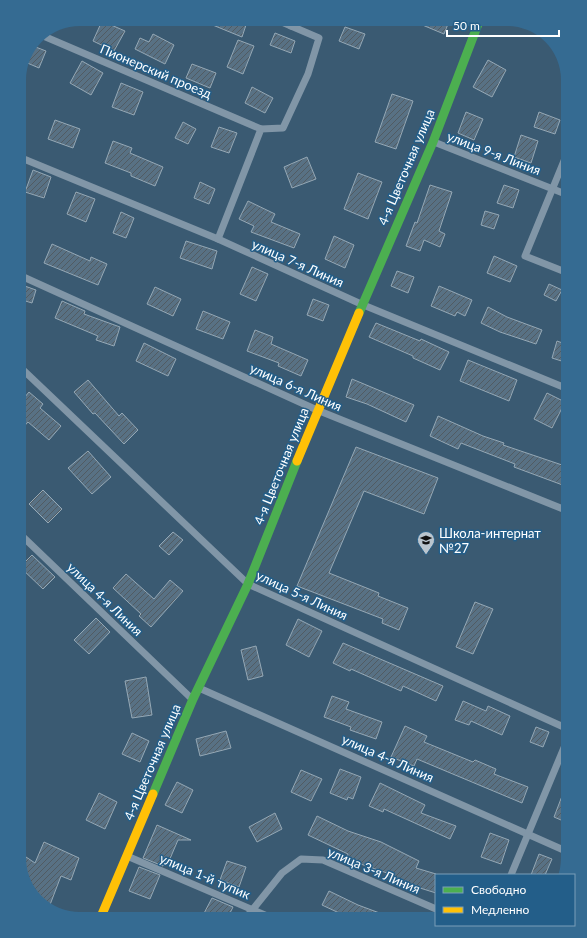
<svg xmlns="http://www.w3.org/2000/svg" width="587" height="938" font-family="Lato,sans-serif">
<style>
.building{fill:url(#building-hatch);stroke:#95a8b5}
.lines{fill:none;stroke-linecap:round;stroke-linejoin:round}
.lane{stroke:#8196a7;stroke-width:7}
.fast{stroke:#4caf50;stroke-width:9}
.slow{stroke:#ffc107;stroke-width:9}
.labels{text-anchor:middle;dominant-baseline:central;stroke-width:3;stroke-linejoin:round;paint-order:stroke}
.street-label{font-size:13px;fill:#fff;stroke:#235e89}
.poi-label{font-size:13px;fill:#fff;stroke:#235e89;text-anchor:start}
</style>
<defs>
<pattern id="building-hatch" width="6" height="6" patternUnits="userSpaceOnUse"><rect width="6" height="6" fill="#587184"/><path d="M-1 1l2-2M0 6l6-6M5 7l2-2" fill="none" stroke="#515b62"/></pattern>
</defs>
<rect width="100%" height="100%" fill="#3a5a72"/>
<!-- building -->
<g class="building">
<polygon points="198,19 248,19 242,37"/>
<polygon points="408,19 450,19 444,34"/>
<polygon points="102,21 125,31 114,51 93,41"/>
<polygon points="345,27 365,34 359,49 339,41"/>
<polygon points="275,33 295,41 291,53 270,45"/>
<polygon points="153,34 174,45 165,64 135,49 140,38 149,42"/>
<polygon points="238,40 254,46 243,74 227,67"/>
<polygon points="33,46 46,51 39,68 25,62"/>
<polygon points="488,60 506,70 492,97 473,87"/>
<polygon points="82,61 103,73 91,95 70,83"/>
<polygon points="192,64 216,73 210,88 186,78"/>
<polygon points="121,83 143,92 134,115 112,107"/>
<polygon points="252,87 273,98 265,113 245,103"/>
<polygon points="392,94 413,101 396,149 375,142"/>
<polygon points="466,112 483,119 474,140 458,133"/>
<polygon points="539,112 560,120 555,134 534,127"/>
<polygon points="55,120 80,129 73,148 48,139"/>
<polygon points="183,122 196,129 188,144 175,138"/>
<polygon points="219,127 237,133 229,153 211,147"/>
<polygon points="521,135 538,141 531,163 514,157"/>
<polygon points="113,141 132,148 130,153 163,167 155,186 131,176 131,173 105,163"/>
<polygon points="307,157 316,179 292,188 284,167"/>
<polygon points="33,170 51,177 44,198 25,192"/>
<polygon points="358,173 382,182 368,219 344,209"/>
<polygon points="200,182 215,189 209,204 194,198"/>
<polygon points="430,185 452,192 439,231 445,234 440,247 424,240 420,251 406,246 415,222 417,223"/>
<polygon points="504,185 519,190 513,208 497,203"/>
<polygon points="76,192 95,199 86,222 67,214"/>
<polygon points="248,201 275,214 271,222 300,234 294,248 251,232 254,226 239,219"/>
<polygon points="485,211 499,215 494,229 481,225"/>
<polygon points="121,212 134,218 126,238 113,233"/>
<polygon points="334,236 354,245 345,268 325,259"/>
<polygon points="186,241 217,251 212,269 180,258"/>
<polygon points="52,244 90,261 91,257 107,264 98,285 44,263"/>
<polygon points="494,256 517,266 510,282 487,273"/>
<polygon points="252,267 268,274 256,301 240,294"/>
<polygon points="397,271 414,277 408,293 391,286"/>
<polygon points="19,284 36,290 32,303 19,299"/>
<polygon points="549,284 562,290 556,301 544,295"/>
<polygon points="439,286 472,300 465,316 457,312 455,316 431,306"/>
<polygon points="155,287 181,299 173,316 147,304"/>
<polygon points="313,299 329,305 323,321 307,315"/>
<polygon points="62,301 85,311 84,314 120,327 114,346 96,340 98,336 55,318"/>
<polygon points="488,307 507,317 542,330 536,344 500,332 481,323"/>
<polygon points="203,311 230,322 223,339 196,329"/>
<polygon points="376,323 420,341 421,339 449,352 440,370 413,358 413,356 369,337"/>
<polygon points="255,330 273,337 271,344 308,360 301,376 278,366 279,363 247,351"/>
<polygon points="557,341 568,345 568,363 552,358"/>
<polygon points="144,343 176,359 168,376 136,361"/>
<polygon points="468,360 517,380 509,401 460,381"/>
<polygon points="352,379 414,405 406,422 367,404 346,397"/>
<polygon points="88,380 119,416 122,413 138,430 124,444 95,413 93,414 74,392"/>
<polygon points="29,392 43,404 40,408 61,426 49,440 28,422 19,432 19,404"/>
<polygon points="547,393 565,402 552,428 534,419"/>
<polygon points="438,416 483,436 504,443 503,445 568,467 568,487 514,467 515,464 461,443 458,449 430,436"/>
<polygon points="356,447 438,478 424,514 364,491 329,573 379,593 378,596 408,608 399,630 382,623 383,619 297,586"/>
<polygon points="88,451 111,477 92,494 68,468"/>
<polygon points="43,490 62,509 48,523 29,504"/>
<polygon points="173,532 183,540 169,555 159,546"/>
<polygon points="32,555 55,577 43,589 20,567"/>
<polygon points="126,574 154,599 170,580 183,591 151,627 139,616 141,614 113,588"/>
<polygon points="475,602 493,609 473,654 456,647"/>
<polygon points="96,618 110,632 89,654 74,640"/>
<polygon points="298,619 322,631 309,657 286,645"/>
<polygon points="343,643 443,686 436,701 403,686 401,691 351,669 350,671 333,663"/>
<polygon points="256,646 263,676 248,680 241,650"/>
<polygon points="146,677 152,715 132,718 125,681"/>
<polygon points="332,696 349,702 346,709 382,722 376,739 350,730 351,727 324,717"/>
<polygon points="463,701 486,711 488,706 510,716 502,735 471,721 469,725 455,720"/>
<polygon points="405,726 427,736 424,742 473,762 475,760 496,769 494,774 528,787 522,803 417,759 414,766 391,757"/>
<polygon points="536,727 549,732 543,747 530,742"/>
<polygon points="226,731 231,748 200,756 196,739"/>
<polygon points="132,733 149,741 140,762 122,754"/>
<polygon points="340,769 361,777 353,799 348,797 347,800 330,793"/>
<polygon points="301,770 322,779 311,801 291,792"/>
<polygon points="177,782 193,790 182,813 165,805"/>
<polygon points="380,783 425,805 421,813 456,826 450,839 384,809 383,812 369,806"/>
<polygon points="567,783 568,783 568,823 554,817"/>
<polygon points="99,793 117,802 105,829 86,820"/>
<polygon points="275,813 282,829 257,842 249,827"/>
<polygon points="317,816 348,831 381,842 419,861 416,868 436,874 436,893 404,883 386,875 387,873 346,859 348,854 308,835"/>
<polygon points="157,825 191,840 178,840 169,861 166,860 163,866 143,858"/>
<polygon points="490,833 509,840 501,864 481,857"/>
<polygon points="44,842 79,858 71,880 61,876 48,910 25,885 20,864 26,857 35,863"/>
<polygon points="539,854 552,859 545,875 531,875"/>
<polygon points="227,861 246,867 239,887 220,880"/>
<polygon points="139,867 160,875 150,899 129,891"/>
<polygon points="329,891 358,905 393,918 393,919 352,919 322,905"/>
<polygon points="212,898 233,907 227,919 201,919"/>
</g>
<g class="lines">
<!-- lane -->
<g class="lane">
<polyline points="275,19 291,26 294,19"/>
<polyline points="41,35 261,129"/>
<polyline points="434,142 568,195"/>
<polyline points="19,157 218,239 361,304 568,389"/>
<polyline points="218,239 261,129 283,128 308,74 319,38 291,26"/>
<polyline points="568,273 525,256 568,151"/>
<polyline points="19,275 317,410 568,511"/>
<polyline points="19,366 248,584 568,729"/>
<polyline points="19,533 192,699"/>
<polyline points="199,688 568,852"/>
<polyline points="127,856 274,919"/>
<polyline points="511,875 568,738"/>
<polyline points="245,919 282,873 301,859 323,860 436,909"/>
</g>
<!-- fast -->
<g class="fast">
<polyline points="359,313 433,142 480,19"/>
<polyline points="153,794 193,699 248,584 297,461"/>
</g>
<!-- slow -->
<g class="slow">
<polyline points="297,461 359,313"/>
<polyline points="100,919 153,794"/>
</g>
</g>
<!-- icons -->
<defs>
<symbol id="school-pin" viewBox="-11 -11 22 30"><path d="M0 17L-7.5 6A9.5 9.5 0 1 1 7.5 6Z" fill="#bac5ce" stroke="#235e89"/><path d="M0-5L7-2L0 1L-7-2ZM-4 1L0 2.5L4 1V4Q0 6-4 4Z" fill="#111"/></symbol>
</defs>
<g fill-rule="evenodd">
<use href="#school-pin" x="416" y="530" width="20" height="27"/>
</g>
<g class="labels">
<!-- street labels -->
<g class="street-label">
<text transform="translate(156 71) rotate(23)">Пионерский проезд</text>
<text transform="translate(494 153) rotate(21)">улица 9-я Линия</text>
<text transform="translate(406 167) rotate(-67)">4-я Цветочная улица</text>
<text transform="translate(298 263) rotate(24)">улица 7-я Линия</text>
<text transform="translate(296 387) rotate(24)">улица 6-я Линия</text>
<text transform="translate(281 466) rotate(-68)">4-я Цветочная улица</text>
<text transform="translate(302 595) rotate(25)">улица 5-я Линия</text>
<text transform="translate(105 599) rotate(44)">улица 4-я Линия</text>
<text transform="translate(388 758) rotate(24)">улица 4-я Линия</text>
<text transform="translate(152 762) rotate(-67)">4-я Цветочная улица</text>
<text transform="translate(374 870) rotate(23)">улица 3-я Линия</text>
<text transform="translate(205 876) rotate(23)">улица 1-й тупик</text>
</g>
<!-- poi labels -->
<g class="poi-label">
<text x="439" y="533">Школа-интернат<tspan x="439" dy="15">№27</tspan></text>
</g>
</g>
<!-- crop -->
<path d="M0 0H587V938H0ZM80 26H507A54 54 0 0 1 561 80V858A54 54 0 0 1 507 912H80A54 54 0 0 1 26 858V80A54 54 0 0 1 80 26Z" fill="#356b92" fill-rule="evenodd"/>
<!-- legend -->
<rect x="435" y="874" width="140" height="52" fill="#235e89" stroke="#7b9eb8"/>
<rect x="443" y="887" width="20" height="6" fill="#4caf50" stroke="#7b9eb8"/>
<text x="471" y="894" font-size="12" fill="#ffffff">Свободно</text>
<rect x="443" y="907" width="20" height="6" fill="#ffc107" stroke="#7b9eb8"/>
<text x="471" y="914" font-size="12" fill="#ffffff">Медленно</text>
<!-- scale -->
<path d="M447 30v6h112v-6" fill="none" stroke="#ffffff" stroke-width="2"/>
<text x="453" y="30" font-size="12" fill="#ffffff" stroke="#235e89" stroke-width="3" paint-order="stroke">50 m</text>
</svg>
